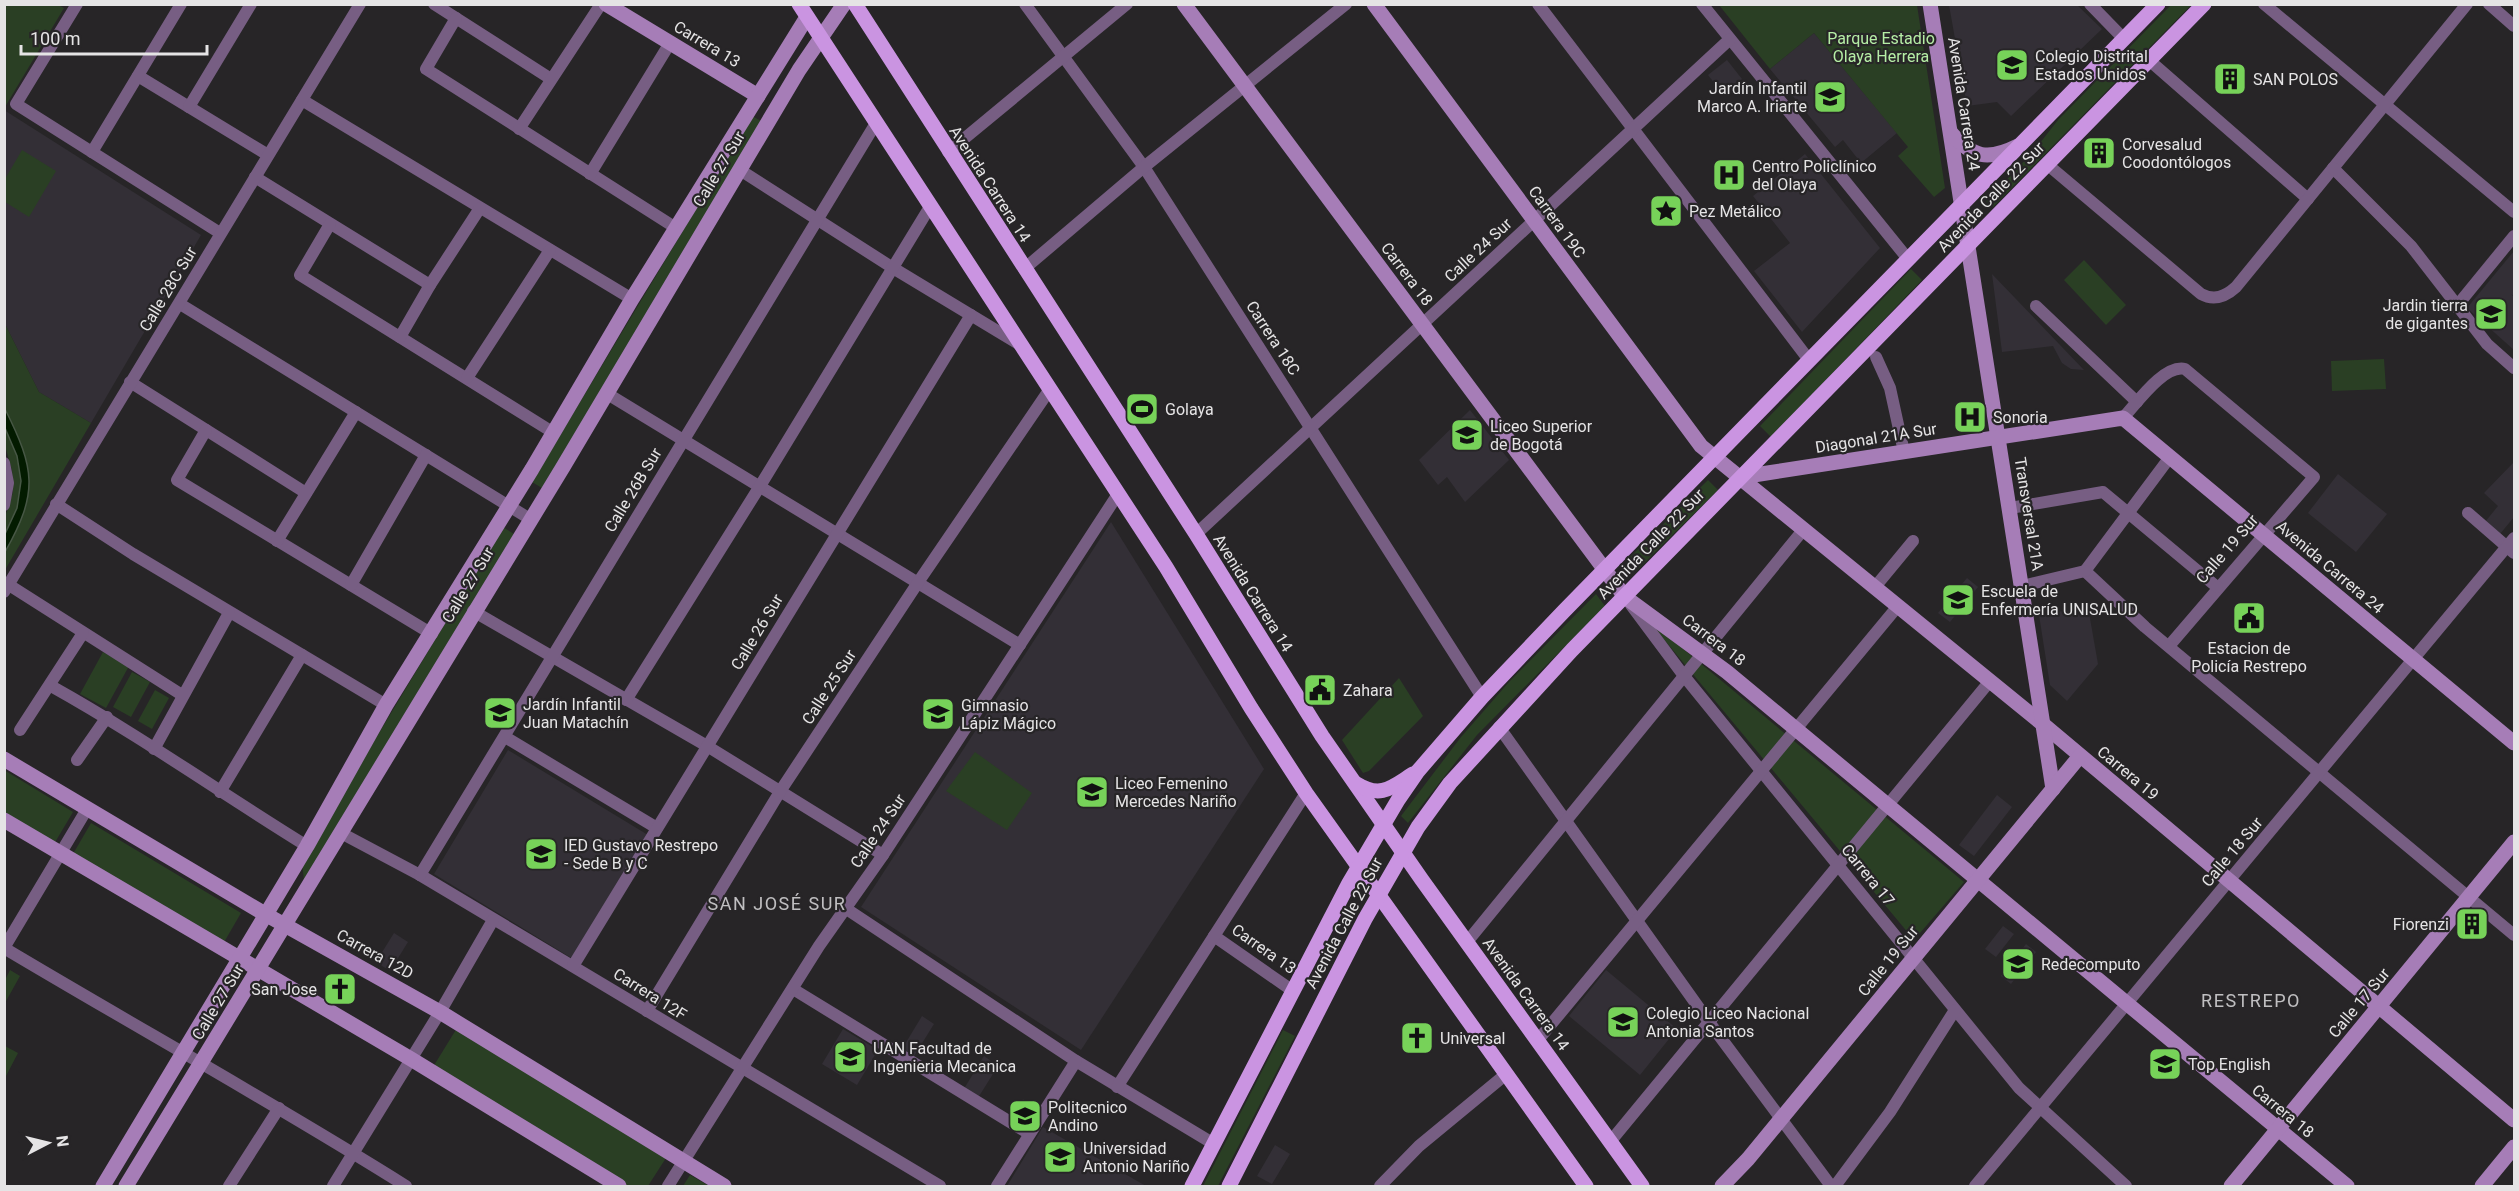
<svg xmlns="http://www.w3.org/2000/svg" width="2519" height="1191" font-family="Roboto,sans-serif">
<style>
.built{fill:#332f36}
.green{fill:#2a3f24}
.water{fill:#031b00;stroke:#475745;stroke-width:1.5}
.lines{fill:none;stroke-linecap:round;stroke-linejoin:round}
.street{stroke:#775e83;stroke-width:12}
.secondary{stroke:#a67db7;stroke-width:15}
.primary{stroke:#ca94e1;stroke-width:15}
.labels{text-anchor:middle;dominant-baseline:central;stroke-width:4.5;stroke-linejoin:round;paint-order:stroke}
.park-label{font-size:16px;fill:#b5eda5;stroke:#272527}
.street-label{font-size:16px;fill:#e5e4e5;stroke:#272527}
.poi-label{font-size:16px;fill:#e5e4e5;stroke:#272527;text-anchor:start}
.neighbourhood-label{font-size:18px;letter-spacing:1.5px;fill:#c0bfc1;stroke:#272527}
</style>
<rect width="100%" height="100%" fill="#272527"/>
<!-- built -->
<g class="built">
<polygon points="1949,5 2077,5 2102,29 2011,116 1997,102 1967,106"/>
<polygon points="1814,33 1897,133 1861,163 1843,140 1835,147 1770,69"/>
<polygon points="1727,60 1742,79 1723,94 1708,75"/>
<polygon points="4,110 201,235 91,423 39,392 5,324"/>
<polygon points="1805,154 1880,248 1802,332 1754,271 1790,243 1753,196"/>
<polygon points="2514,251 2514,296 2511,294 2514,297 2514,350 2467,308"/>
<polygon points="1992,274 2084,370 2071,369 2062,363 2053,346 2002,352"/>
<polygon points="1470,410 1509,460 1465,502 1447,477 1438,485 1419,460"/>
<polygon points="2514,462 2514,517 2500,534 2485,522 2498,506 2484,493"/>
<polygon points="2338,474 2387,514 2356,552 2308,513"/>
<polygon points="1111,522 1264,769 1081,1050 861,907"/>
<polygon points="1967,578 1978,587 1950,622 1938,613"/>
<polygon points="2088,607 2098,664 2067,701 2050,685 2039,615"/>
<polygon points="496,701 511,710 503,725 488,716"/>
<polygon points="930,702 952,715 946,726 924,713"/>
<polygon points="508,750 648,835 573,959 434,874"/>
<polygon points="1997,795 2012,807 1974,856 1959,845"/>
<polygon points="2003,926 2014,934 1996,957 1985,949"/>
<polygon points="394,933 408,942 390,971 376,962"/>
<polygon points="2026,944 2036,952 2011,984 2001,976"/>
<polygon points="1606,970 1677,1029 1640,1075 1569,1016"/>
<polygon points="922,1016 934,1024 911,1061 899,1054"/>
<polygon points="843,1029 878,1050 857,1085 822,1064"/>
<polygon points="2166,1050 2178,1061 2164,1077 2153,1067"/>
<polygon points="984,1056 998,1066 976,1101 962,1092"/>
<polygon points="1023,1099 1042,1111 1028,1133 1009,1121"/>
<polygon points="1043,1127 1146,1186 1007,1186"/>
<polygon points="1275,1145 1290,1154 1272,1184 1257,1176"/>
</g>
<!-- green -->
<g class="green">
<polygon points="5,4 58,5 64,8 5,107"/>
<polygon points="1719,5 1917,5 1945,188 1934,197 1898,156 1908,147 1814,33 1770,69"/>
<polygon points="2171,5 2191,5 1993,207 1986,201 2032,153 2058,120"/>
<polygon points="752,116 763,122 542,488 532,482"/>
<polygon points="22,150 56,171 29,217 5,202 5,179"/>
<polygon points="2084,260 2126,305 2106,325 2064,280"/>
<polygon points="1911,269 1922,280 1771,437 1760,426"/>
<polygon points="5,324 39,392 91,423 5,570 5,517 13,492 12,470 5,446"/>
<polygon points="2384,359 2386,389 2332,391 2331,361"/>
<polygon points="1708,480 1718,490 1636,571 1626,561"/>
<polygon points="503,527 514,534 304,882 302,861"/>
<polygon points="1596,594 1605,606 1477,735 1408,823 1401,816 1461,737 1509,682"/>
<polygon points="1647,619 1964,882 1914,940"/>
<polygon points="103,652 129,666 106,708 80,694"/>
<polygon points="132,672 150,682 131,717 113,707"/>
<polygon points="1399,678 1423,716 1369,771 1363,773 1342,740"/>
<polygon points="155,690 169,698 152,729 138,721"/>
<polygon points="975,752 1032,793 1007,830 946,791"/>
<polygon points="4,770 73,812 54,844 5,813"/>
<polygon points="91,823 241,913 223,944 73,854"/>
<polygon points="10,970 20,976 5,1003 5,980"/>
<polygon points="457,1028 666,1158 648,1186 625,1186 433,1067"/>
<polygon points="1283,1030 1295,1036 1218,1186 1203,1186"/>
<polygon points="5,1046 18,1053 5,1078"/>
<polygon points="690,1175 709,1186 683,1186"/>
</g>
<!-- water -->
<path class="water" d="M5,409C35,469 39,492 5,552V534L17,508L21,481L17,456L5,428Z"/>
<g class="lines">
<!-- street -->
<g class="street">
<polyline points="77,4 16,104 220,233"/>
<polyline points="434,4 551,79"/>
<polyline points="1025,4 1144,167 1482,697"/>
<polyline points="1538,4 1809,360"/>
<polyline points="1702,4 1908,259"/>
<polyline points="2090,4 2124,39"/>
<polyline points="2264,4 2514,212"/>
<polyline points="2489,4 2514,26"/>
<polyline points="456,18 426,69 676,228"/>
<polyline points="2150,61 2308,199"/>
<polyline points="138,76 268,155"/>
<polyline points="302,100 632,299"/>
<polyline points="189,107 251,4"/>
<polyline points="519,129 601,4"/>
<polyline points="92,152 181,4"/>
<polyline points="948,152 1127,4"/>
<path d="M2048,165L2201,294C2214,301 2225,297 2236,287L2467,4"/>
<polyline points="2333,168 2411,246 2487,344 2514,368"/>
<polyline points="740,170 893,268 1019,344"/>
<polyline points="590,174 670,43"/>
<polyline points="255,177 430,285"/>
<polyline points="330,224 300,275 554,433"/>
<polyline points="1024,269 1144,167 1346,4"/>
<polyline points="180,304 530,519"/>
<polyline points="2036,306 2137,402"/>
<polyline points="2456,307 2514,236"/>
<polyline points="400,337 430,285 480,208"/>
<polyline points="1876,357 1890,388 1904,452"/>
<polyline points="467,378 550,250"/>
<polyline points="130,382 306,493"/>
<polyline points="606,393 1020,645"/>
<path d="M2123,418C2137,403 2164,364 2185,369L2314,477L2169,646"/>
<polyline points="206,430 177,480 432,634"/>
<polyline points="4,463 8,483 4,505"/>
<polyline points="56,504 133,554 386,705"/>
<polyline points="2010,508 2103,492 2217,587"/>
<polyline points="2468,513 2514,553"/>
<polyline points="1196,534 1730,39"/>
<polyline points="277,541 356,412"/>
<polyline points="2085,571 2145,627 2514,935"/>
<polyline points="2085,571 2170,457"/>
<polyline points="9,585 182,695"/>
<polyline points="351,585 426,455"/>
<polyline points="2022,586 2085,571"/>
<polyline points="1875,587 1913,541"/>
<polyline points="4,592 360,4"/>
<polyline points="1631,605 1684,676 2019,1088 2126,1186"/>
<polyline points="473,611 707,746 883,855"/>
<path d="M51,686C139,735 221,793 307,846"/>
<polyline points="626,700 760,486 931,205"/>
<polyline points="1499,727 1709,1022 1831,1186"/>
<polyline points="20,730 83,633"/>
<polyline points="505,737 657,828"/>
<polyline points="154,749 229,613"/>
<polyline points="77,760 107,717"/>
<polyline points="220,792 302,655"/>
<polyline points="341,833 420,875 940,1186"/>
<polyline points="420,875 876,123"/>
<polyline points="845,908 1076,1061 1214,1144"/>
<polyline points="1214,936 1293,991"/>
<polyline points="1467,942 1804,529"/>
<path d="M4,948C138,1028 274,1103 406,1186"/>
<polyline points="4,948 87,809"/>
<polyline points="573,966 971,315"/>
<polyline points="793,989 1028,1133"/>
<polyline points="647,1011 781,790 919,581 1050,389"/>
<polyline points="1538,1040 1898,606"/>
<polyline points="1117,1087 1306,793"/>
<polyline points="1610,1142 1990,681"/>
<polyline points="229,1186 279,1108"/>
<polyline points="333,1186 440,1012 493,920"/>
<polyline points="668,1186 819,946 883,855 1118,494"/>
<polyline points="997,1186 1076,1061"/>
<polyline points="1380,1186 1419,1146 1505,1075"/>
<polyline points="1835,1186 1890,1112 1955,1010"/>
<polyline points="1975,1186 2514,538"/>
</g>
<!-- secondary -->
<g class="secondary">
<polyline points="606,4 758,96"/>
<polyline points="1184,4 1625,597 1727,672 2347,1186"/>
<polyline points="1374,4 1701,446 2044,725 2514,1120"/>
<polyline points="1930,4 2053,789"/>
<path d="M1951,133C1973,158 1988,161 2018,146"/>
<polyline points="1741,477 2123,418 2514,743"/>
<polyline points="4,759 265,914 440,1012 724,1186"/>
<polyline points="4,820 411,1059 619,1186"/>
<polyline points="103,1186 307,846 386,705 532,469 632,299 807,17"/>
<polyline points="126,1186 563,467 799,70 844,4"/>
<polyline points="1722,1186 1748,1159 2080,756"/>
<polyline points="2231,1186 2514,842"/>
<polyline points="2482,1186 2514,1147"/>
</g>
<!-- primary -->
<g class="primary">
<polyline points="799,4 1166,567 1251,708 1306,793 1586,1186"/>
<polyline points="855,4 1196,534 1322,736 1422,880 1642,1186"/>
<path d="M1357,784C1381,799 1392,787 1413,774"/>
<polyline points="1192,1186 1349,883 1398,800 1418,771 1482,697 1564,611 2158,4"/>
<polyline points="1229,1186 1365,919 1418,827 1450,783 1572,650 2204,4"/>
</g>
</g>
<!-- icons -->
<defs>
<symbol id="school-square" viewBox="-11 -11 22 22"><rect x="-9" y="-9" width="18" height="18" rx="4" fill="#77d259" stroke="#272527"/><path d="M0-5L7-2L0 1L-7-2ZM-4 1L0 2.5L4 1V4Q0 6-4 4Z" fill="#111"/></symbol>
<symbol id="building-square" viewBox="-11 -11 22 22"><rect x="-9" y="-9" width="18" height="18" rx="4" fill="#77d259" stroke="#272527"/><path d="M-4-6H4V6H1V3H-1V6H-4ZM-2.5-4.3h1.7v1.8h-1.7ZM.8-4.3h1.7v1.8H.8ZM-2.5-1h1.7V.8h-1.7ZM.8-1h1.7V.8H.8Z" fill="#111"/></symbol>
<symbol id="hospital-square" viewBox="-11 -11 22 22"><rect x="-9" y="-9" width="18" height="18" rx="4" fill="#77d259" stroke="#272527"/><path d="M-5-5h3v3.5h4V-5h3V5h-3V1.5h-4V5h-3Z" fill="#111"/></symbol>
<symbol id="sight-square" viewBox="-11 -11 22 22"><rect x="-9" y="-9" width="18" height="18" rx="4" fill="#77d259" stroke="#272527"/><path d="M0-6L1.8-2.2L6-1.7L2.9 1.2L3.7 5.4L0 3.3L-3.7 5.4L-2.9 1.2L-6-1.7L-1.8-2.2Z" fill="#111"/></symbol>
<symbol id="stadium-square" viewBox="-11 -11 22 22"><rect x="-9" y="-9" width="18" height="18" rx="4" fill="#77d259" stroke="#272527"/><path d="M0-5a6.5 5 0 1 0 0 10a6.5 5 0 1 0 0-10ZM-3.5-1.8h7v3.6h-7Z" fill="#111"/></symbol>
<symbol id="university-square" viewBox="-11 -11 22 22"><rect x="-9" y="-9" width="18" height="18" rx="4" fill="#77d259" stroke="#272527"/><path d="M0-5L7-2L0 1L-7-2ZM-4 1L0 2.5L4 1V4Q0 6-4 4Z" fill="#111"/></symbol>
<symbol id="civic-square" viewBox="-11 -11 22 22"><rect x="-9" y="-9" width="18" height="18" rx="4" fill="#77d259" stroke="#272527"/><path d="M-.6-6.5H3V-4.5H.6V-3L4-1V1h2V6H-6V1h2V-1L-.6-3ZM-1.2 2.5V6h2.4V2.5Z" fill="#111"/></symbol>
<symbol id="church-square" viewBox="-11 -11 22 22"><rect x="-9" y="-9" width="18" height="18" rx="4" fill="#77d259" stroke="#272527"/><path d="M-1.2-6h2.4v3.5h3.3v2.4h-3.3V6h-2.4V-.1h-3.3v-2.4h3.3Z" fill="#111"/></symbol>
</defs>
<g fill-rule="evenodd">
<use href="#school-square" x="1993" y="46" width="38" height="38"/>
<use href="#building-square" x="2211" y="60" width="38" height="38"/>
<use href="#school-square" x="1811" y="78" width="38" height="38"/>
<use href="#building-square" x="2080" y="134" width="38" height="38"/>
<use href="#hospital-square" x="1710" y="156" width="38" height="38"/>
<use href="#sight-square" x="1647" y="192" width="38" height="38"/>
<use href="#school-square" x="2472" y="295" width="38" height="38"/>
<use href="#stadium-square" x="1123" y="390" width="38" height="38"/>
<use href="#hospital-square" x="1951" y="398" width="38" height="38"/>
<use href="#school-square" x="1448" y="416" width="38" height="38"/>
<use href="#university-square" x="1939" y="581" width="38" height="38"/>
<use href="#civic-square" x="2230" y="599" width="38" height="38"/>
<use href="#civic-square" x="1301" y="671" width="38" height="38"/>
<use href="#school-square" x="481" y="694" width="38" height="38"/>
<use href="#school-square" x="919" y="695" width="38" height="38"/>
<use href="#school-square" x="1073" y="773" width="38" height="38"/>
<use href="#school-square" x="522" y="835" width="38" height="38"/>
<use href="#building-square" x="2453" y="905" width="38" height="38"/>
<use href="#university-square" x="1999" y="945" width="38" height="38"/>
<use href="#church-square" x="321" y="970" width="38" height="38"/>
<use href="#school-square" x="1604" y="1003" width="38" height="38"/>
<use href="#church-square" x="1398" y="1019" width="38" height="38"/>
<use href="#university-square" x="831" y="1038" width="38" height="38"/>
<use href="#university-square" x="2146" y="1045" width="38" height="38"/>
<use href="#university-square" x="1006" y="1097" width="38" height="38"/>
<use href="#university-square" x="1041" y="1138" width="38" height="38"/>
</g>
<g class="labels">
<!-- park labels -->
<g class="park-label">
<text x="1881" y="38">Parque Estadio<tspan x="1881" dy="18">Olaya Herrera</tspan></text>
</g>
<!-- street labels -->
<g class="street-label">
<text transform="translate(707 44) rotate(31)">Carrera 13</text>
<text transform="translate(1964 104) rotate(81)">Avenida Carrera 24</text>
<text transform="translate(719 169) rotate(-59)">Calle 27 Sur</text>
<text transform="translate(990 184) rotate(57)">Avenida Carrera 14</text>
<text transform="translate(1991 197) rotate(-46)">Avenida Calle 22 Sur</text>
<text transform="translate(1557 222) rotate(54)">Carrera 19C</text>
<text transform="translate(1478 250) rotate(-43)">Calle 24 Sur</text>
<text transform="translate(1407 274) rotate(53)">Carrera 18</text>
<text transform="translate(168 289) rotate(-59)">Calle 28C Sur</text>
<text transform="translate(1273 338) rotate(57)">Carrera 18C</text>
<text transform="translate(1876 438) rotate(-9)">Diagonal 21A Sur</text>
<text transform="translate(633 490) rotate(-59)">Calle 26B Sur</text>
<text transform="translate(2029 514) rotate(81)">Transversal 21A</text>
<text transform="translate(1651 544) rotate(-46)">Avenida Calle 22 Sur</text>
<text transform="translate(2227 549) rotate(-49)">Calle 19 Sur</text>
<text transform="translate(2330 567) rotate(40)">Avenida Carrera 24</text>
<text transform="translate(468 585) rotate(-59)">Calle 27 Sur</text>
<text transform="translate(1253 593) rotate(58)">Avenida Carrera 14</text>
<text transform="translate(757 632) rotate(-59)">Calle 26 Sur</text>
<text transform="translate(1714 640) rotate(37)">Carrera 18</text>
<text transform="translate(829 687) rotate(-57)">Calle 25 Sur</text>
<text transform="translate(2128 773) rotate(40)">Carrera 19</text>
<text transform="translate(878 831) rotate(-56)">Calle 24 Sur</text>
<text transform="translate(2232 852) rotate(-50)">Calle 18 Sur</text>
<text transform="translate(1868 875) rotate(51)">Carrera 17</text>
<text transform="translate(1344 923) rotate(-62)">Avenida Calle 22 Sur</text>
<text transform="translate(1264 949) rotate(35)">Carrera 13</text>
<text transform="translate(375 954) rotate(29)">Carrera 12D</text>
<text transform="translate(1888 961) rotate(-51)">Calle 19 Sur</text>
<text transform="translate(650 994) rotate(32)">Carrera 12F</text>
<text transform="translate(1526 994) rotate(54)">Avenida Carrera 14</text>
<text transform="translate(218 1002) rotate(-59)">Calle 27 Sur</text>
<text transform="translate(2359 1003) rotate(-50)">Calle 17 Sur</text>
<text transform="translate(2283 1111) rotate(39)">Carrera 18</text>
</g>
<!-- poi labels -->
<g class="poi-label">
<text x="2035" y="56">Colegio Distrital<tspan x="2035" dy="18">Estados Unidos</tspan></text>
<text x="2253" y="79">SAN POLOS</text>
<text x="1807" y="88" text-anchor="end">Jardín Infantil<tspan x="1807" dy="18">Marco A. Iriarte</tspan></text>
<text x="2122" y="144">Corvesalud<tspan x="2122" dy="18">Coodontólogos</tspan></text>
<text x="1752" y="166">Centro Policlínico<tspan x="1752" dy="18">del Olaya</tspan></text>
<text x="1689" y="211">Pez Metálico</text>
<text x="2468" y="305" text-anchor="end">Jardin tierra<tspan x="2468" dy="18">de gigantes</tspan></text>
<text x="1165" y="409">Golaya</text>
<text x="1993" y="417">Sonoria</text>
<text x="1490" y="426">Liceo Superior<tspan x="1490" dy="18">de Bogotá</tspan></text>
<text x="1981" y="591">Escuela de<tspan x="1981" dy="18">Enfermería UNISALUD</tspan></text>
<text x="2249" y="648" text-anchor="middle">Estacion de<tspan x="2249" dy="18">Policía Restrepo</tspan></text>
<text x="1343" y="690">Zahara</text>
<text x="523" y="704">Jardín Infantil<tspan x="523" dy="18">Juan Matachín</tspan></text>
<text x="961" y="705">Gimnasio<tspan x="961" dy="18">Lápiz Mágico</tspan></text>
<text x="1115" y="783">Liceo Femenino<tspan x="1115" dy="18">Mercedes Nariño</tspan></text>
<text x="564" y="845">IED Gustavo Restrepo<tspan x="564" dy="18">- Sede B y C</tspan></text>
<text x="2449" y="924" text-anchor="end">Fiorenzi</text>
<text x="2041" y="964">Redecomputo</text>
<text x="317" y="989" text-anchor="end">San Jose</text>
<text x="1646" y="1013">Colegio Liceo Nacional<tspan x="1646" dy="18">Antonia Santos</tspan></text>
<text x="1440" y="1038">Universal</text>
<text x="873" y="1048">UAN Facultad de<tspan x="873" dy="18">Ingenieria Mecanica</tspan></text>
<text x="2188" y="1064">Top English</text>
<text x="1048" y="1107">Politecnico<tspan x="1048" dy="18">Andino</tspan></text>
<text x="1083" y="1148">Universidad<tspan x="1083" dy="18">Antonio Nariño</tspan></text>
</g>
<!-- neighbourhood labels -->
<g class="neighbourhood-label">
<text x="777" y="903">SAN JOSÉ SUR</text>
<text x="2251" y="1000">RESTREPO</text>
</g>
</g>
<!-- border -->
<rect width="2519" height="1191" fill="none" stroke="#e5e4e5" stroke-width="12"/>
<!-- north arrow -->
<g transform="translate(48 1143) rotate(83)" stroke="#272527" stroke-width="4.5" paint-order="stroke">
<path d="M0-4.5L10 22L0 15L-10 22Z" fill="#e5e4e5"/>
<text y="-9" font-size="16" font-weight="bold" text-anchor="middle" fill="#e5e4e5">N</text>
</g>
<!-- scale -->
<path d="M21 45v9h186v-9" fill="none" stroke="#e5e4e5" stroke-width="3"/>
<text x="30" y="45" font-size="18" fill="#e5e4e5" stroke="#272527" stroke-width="4.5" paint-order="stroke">100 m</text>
</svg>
